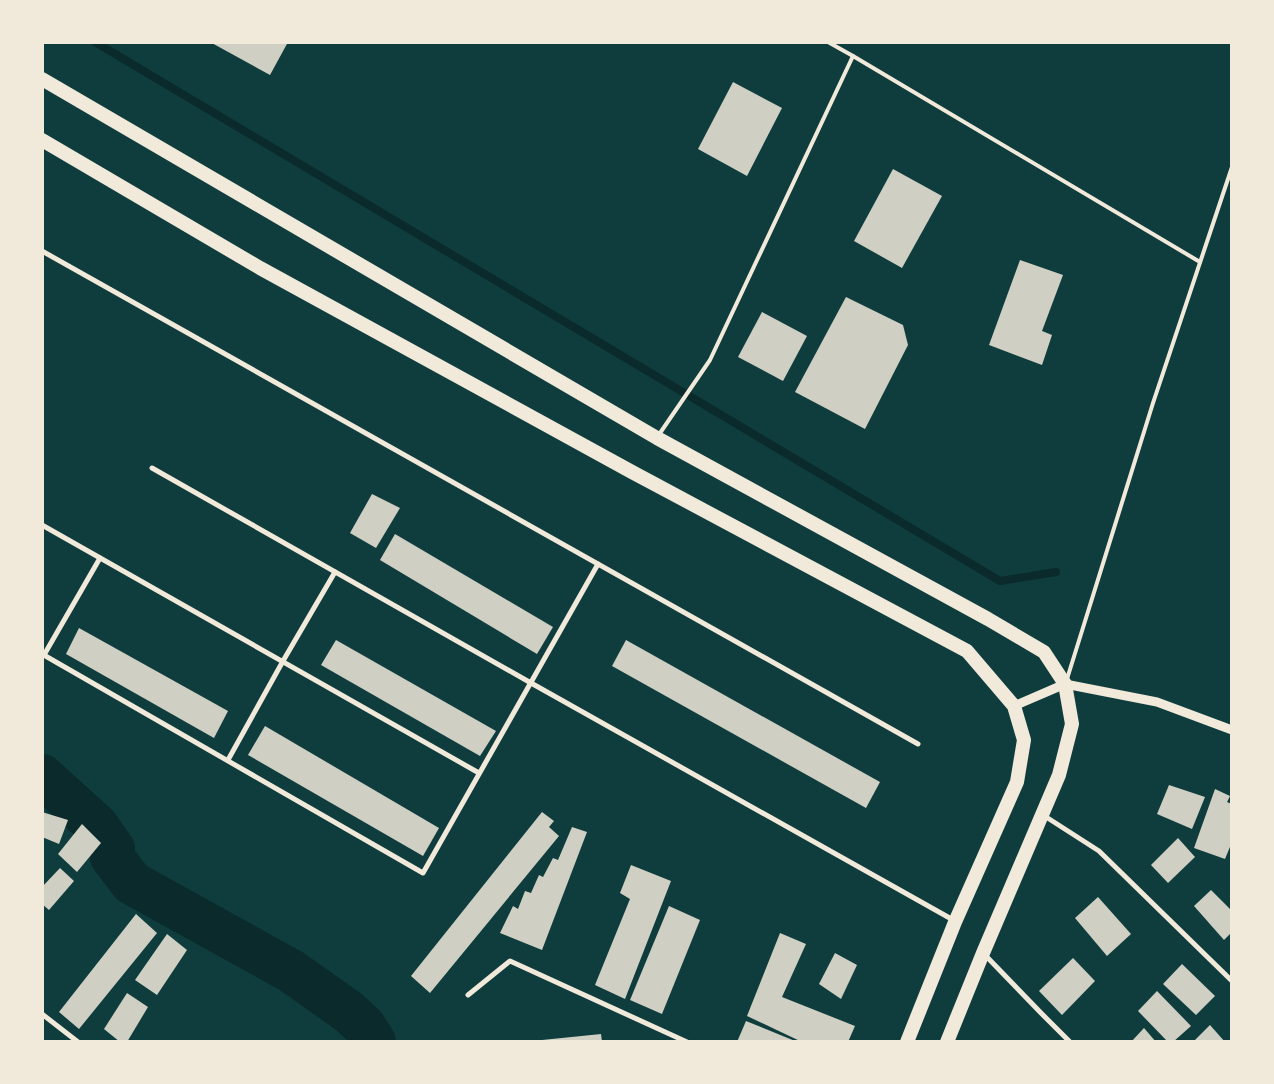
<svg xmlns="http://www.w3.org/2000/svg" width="1274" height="1084" font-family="'Golos Text',sans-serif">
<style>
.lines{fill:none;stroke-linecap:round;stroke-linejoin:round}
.stream{stroke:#0a2a2b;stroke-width:8}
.river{stroke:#0a2a2b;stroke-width:44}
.building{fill:#cfcfc3}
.service{stroke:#f1e9da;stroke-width:4}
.minor{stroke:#f1e9da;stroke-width:5}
.tertiary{stroke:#f1e9da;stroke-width:9}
.trunk{stroke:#f1e9da;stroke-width:14}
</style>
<rect width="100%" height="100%" fill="#0f3d3e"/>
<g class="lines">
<!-- stream -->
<polyline class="stream" points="95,42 1000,581 1056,572"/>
<!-- river -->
<polyline class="river" points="42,776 97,826 113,849 112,857 132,883 291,971 349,1012 364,1026 374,1042"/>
</g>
<!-- building -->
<g class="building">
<polygon points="210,42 288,42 270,75"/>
<polygon points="733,82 782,108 747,176 698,149"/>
<polygon points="893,169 942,196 902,268 854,241"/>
<polygon points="1020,260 1063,275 1042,331 1052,335 1042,365 989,345"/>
<polygon points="846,297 903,325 908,345 865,429 795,392"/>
<polygon points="762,312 807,336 783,381 738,357"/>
<polygon points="372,494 400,508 376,548 350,533"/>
<polygon points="395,534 553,627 537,654 380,560"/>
<polygon points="79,628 228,711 214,738 66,654"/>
<polygon points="336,640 496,731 480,756 321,665"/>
<polygon points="626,640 880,782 866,808 612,666"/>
<polygon points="265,726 439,828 423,856 248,755"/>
<polygon points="1169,785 1205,797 1192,829 1157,814"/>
<polygon points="1215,789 1230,796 1227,802 1232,804 1232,842 1225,859 1194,848"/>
<polygon points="42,812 68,820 59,844 42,837"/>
<polygon points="542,812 554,821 549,827 559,836 430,993 411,976"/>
<polygon points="82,824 101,843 77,872 58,854"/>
<polygon points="572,827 587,832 542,950 500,933 513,906 518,909 525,891 531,893 539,875 543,877 553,858 558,860"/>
<polygon points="1178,838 1195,857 1168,883 1151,865"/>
<polygon points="631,865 671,881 625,999 595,985 630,899 620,893"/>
<polygon points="60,868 74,881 49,910 42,904 42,887"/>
<polygon points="1211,890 1232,911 1232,932 1224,940 1194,906"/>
<polygon points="1098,897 1131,934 1107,956 1075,918"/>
<polygon points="669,906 700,920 662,1014 630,1000"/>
<polygon points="136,914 157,933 79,1029 59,1012"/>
<polygon points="780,933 806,944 782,997 855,1026 848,1042 802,1042 747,1016"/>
<polygon points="167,934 187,950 157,995 135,980"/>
<polygon points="835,953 857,965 841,999 819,984"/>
<polygon points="1073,958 1095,981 1062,1015 1039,991"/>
<polygon points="1182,964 1215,996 1196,1015 1163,984"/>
<polygon points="1157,991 1191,1026 1173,1042 1168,1042 1138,1011"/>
<polygon points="127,993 148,1007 127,1042 120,1042 104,1029"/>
<polygon points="746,1021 795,1041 795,1042 737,1042"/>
<polygon points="1210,1025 1225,1042 1193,1042"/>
<polygon points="1144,1028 1156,1042 1131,1042"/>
<polygon points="601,1034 602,1042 542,1042 542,1040"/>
</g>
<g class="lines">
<!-- service -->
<g class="service">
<polyline points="828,42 853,56 1200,262"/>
<polyline points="658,436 710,360 853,56"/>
<polyline points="1067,679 1153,403 1232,167"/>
</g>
<!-- minor -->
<g class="minor">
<polyline points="42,251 918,744"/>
<polyline points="152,468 531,683 955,921"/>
<polyline points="42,525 479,773"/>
<polyline points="42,654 423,873 598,564"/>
<polyline points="44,655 100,558"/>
<polyline points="228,760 283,661 335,572"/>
<polyline points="1043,815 1099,851 1232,981"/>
<polyline points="985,955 1042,1014 1070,1042"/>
<polyline points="468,995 510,961 687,1042"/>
<polyline points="42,1014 78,1042"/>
</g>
<!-- tertiary -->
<polyline class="tertiary" points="1014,706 1065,684 1157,702 1232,730"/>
<!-- trunk -->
<g class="trunk">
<polyline points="42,79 657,438 988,619 1044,652 1065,684 1072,724 1059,775 983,953 947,1042"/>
<polyline points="42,140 260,268 632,472 967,651 1014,706 1024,740 1017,782 955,922 907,1042"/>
</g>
</g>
<!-- border -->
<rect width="1274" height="1084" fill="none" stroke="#f1e9da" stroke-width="88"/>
</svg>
